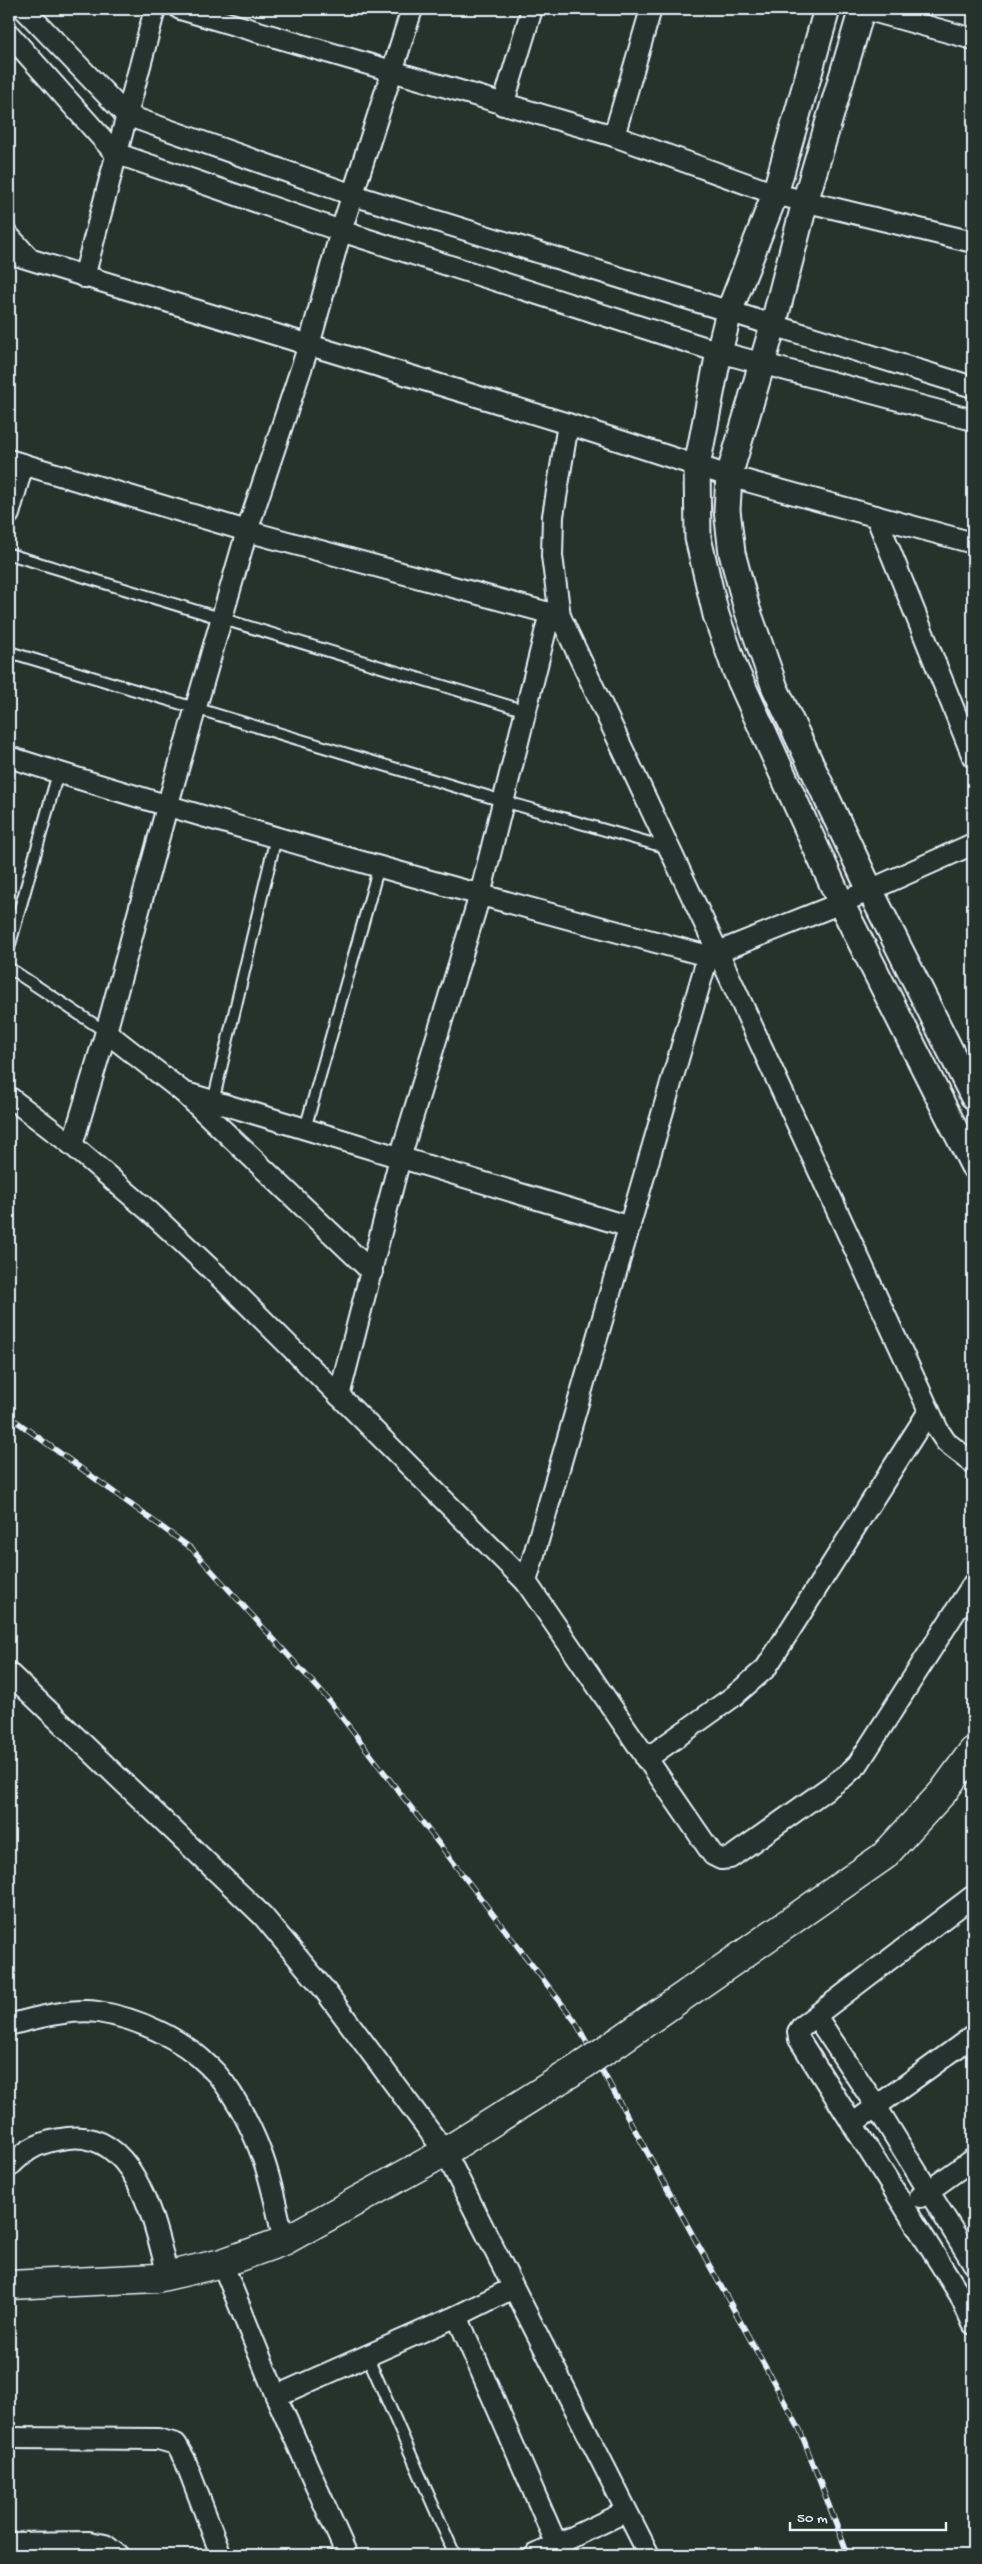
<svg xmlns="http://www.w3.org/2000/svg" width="982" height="2564" font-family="'Gochi Hand',sans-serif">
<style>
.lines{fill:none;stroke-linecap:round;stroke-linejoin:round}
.service-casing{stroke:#e8f1f8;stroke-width:14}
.minor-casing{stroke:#e8f1f8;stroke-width:24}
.tertiary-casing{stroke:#e8f1f8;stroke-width:29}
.secondary-casing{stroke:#e8f1f8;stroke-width:31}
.service{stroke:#26332d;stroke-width:10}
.minor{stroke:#26332d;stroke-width:20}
.tertiary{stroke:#26332d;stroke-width:25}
.secondary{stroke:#26332d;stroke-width:28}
.rail-casing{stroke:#e8f1f8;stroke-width:5.5}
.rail{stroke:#26332d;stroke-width:4;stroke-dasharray:11;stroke-linecap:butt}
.secondary-bridge-casing{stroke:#e8f1f8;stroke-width:31;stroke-linecap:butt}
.secondary-bridge{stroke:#26332d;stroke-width:28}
</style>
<rect width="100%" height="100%" fill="#26332d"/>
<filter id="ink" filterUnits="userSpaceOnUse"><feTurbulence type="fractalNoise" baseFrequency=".02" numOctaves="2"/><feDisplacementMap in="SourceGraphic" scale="10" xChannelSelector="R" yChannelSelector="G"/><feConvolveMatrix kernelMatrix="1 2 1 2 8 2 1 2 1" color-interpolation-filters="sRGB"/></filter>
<g filter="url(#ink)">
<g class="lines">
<defs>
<g id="service">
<polyline points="9,554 526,711"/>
<polyline points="9,652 503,801 668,848"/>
<polyline points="9,948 58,773"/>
<polyline points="9,968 106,1032"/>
<polyline points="213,1102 276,837"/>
<polyline points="305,1129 379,866"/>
<polyline points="367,2355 455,2555"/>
</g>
<g id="minor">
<polyline points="24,9 126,115 353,195 973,387"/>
<polyline points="180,9 614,136 775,194 973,242"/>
<polyline points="865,9 973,39"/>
<polyline points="9,34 115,153 341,231 719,352 973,420"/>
<polyline points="503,105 532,9"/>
<polyline points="614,136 651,9"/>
<polyline points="9,236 30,259"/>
<polyline points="9,253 568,424 729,476 973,543"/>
<polyline points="84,277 155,9"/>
<polyline points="9,460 247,531 560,616 718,952 938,1430 946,1442 973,1463"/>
<polyline points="9,514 23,464"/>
<polyline points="876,516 973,757"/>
<polyline points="560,616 552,556 553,516 568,424"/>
<path d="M9,757C240,830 474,894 708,956"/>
<polyline points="106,1032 183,1092 372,1272"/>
<polyline points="183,1092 630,1227"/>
<polyline points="9,1097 72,1145 149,1211 228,1285 526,1582 713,1855 721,1859 730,1858 845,1776 858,1764 973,1584"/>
<polyline points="72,1145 106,1032 167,807 247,531 309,345 341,231 412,9"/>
<polyline points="339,1396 400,1158 480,895 550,613"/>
<polyline points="526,1582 708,956 841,903 973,844"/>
<polyline points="9,1673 263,1916 323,1988 445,2152 649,2555"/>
<polyline points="646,1759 734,1696 766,1668 929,1411"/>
<polyline points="973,1896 802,2026 798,2032 799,2039 960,2295 973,2324"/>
<polyline points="816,2016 876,2106 973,2263"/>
<path d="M9,2025C34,2018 72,2008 98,2012C137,2018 181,2038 209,2066C231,2086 251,2126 261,2153C272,2181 277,2212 284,2241"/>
<polyline points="852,2124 973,2036"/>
<path d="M9,2167C27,2148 42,2141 68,2138C137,2130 155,2226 168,2276"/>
<polyline points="920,2197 973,2159"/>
<polyline points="222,2263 276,2396 347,2555"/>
<polyline points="457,2316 513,2288"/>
<polyline points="276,2396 457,2316 557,2545"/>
<polyline points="9,2438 158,2439 176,2444 185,2460 221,2555"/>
<polyline points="9,2543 89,2542 105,2545 118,2555"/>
<polyline points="535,2555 625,2512"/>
</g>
<g id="tertiary">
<polyline points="827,9 775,194 729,312 719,352 697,466 698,538 716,615 735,669 841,903 973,1165"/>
<polyline points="862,9 805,202 773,326 729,476 727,510 732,553 747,609 775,688 870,890 973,1096"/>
</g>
<g id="secondary">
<polyline points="619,2041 884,1856 943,1792 973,1751"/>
<polyline points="9,2285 157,2278 222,2263 284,2241 445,2152 583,2065"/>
</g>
</defs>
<!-- service casing -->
<use href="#service" class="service-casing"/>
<!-- minor casing -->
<use href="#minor" class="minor-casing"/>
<!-- tertiary casing -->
<use href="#tertiary" class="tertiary-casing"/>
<!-- secondary casing -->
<use href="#secondary" class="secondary-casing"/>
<!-- service -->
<use href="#service" class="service"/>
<!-- minor -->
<use href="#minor" class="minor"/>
<!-- tertiary -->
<use href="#tertiary" class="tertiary"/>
<!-- secondary -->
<use href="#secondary" class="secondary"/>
<defs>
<polyline id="rail" points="9,1416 192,1549 327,1698 575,2021 800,2430 848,2555"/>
</defs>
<!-- rail casing -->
<use href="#rail" class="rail-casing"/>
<!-- rail -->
<use href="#rail" class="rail"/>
<defs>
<polyline id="secondary-bridge" points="583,2065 619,2041"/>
</defs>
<!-- secondary-bridge casing -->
<use href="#secondary-bridge" class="secondary-bridge-casing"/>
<!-- secondary-bridge -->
<use href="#secondary-bridge" class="secondary-bridge"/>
</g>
</g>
<!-- margin -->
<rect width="982" height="2564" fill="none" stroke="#26332d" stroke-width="30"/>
<rect x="15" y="15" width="952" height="2534" fill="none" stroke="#e8f1f8" stroke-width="2" filter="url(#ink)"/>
<!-- scale -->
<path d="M790 2522v8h156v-8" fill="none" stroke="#e8f1f8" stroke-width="2.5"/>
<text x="797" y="2522" font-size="15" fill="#e8f1f8" stroke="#26332d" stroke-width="4" paint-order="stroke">50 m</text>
</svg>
